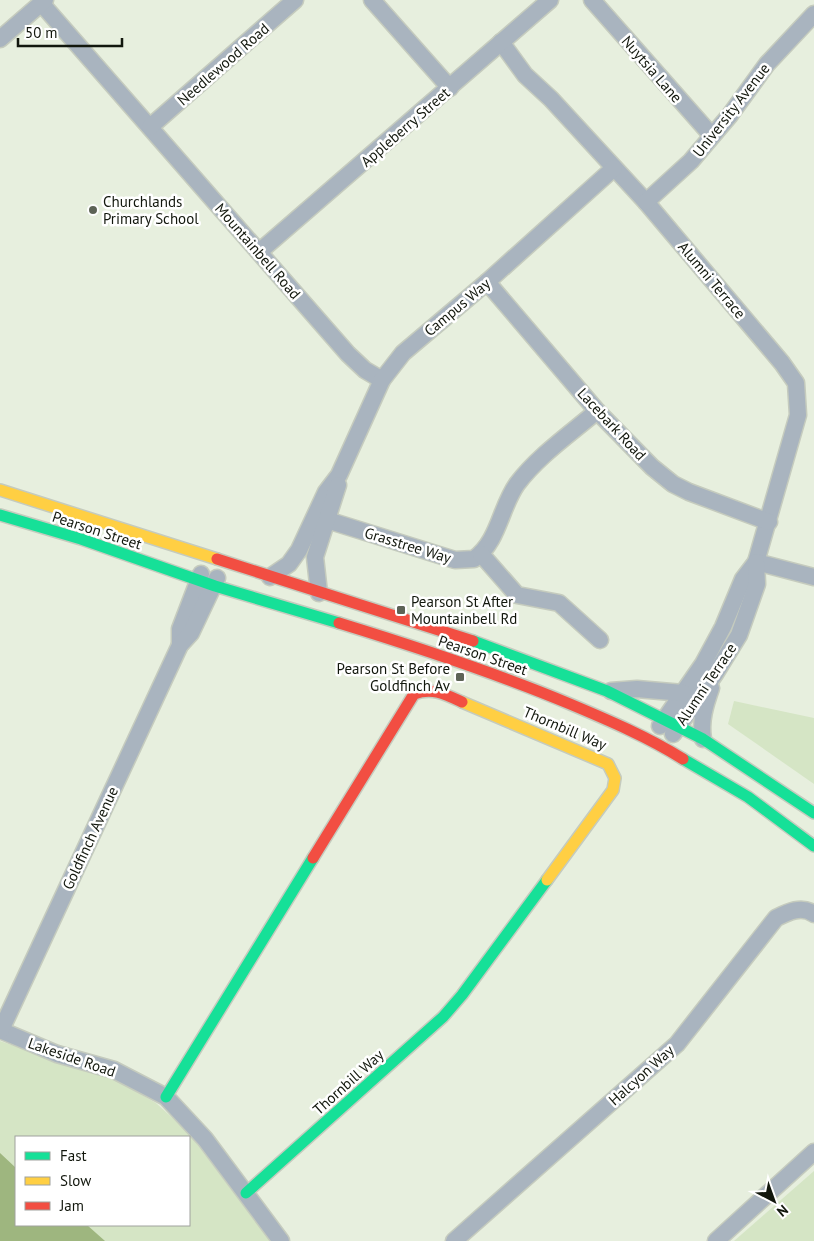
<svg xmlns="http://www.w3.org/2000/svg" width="814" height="1241" font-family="'PT Sans',sans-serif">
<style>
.green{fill:#d5e5c5;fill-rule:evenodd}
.water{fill:#9eb67f}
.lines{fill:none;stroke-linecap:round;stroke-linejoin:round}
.street-casing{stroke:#c5cbbe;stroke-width:19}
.fast-casing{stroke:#c5cbbe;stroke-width:14}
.slow-casing{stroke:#c5cbbe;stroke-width:14}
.jam-casing{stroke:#c5cbbe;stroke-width:14}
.street{stroke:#a9b4bf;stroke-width:16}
.fast{stroke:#16e098;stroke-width:11}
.slow{stroke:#ffcf43;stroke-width:11}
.jam{stroke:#f24e42;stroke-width:11}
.poi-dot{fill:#5d6356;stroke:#fff;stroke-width:2}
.labels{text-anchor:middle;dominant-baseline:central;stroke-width:5;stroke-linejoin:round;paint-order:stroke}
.street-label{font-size:15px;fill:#12170d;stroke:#fff}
.poi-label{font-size:15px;fill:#12170d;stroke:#fff;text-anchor:start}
</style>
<rect width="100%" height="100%" fill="#e7efde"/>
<!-- green -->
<g class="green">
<polygon points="734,701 814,718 814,784 728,724"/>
<path d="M0,1041L116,1080L156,1103L188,1132L270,1241H0ZM16,1137H189V1225H16Z"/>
<polygon points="814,1171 814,1241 734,1241"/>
</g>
<!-- water -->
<polygon class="water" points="0,1153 16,1168 16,1225 87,1225 105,1241 0,1241"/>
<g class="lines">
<defs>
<g id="street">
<polyline points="372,0 450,88"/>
<polyline points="592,0 712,136"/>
<polyline points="41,3 348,354 365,370 382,380"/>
<polyline points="0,39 45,0"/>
<polyline points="501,42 525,75 551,99 646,202 782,363 796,383 798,415 756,562 743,579 723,627 703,664 660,726"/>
<polyline points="150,127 295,0"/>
<polyline points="646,202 691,161 730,115 767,64 814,14"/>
<polyline points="259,252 550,0"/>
<polyline points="487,282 597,411 652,467 673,484 689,492 769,522"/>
<path d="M327,520L455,560L474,559C499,541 500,508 517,484C538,456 570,434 597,411"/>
<polyline points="481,554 517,595 559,603 600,640"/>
<polyline points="756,562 814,577"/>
<polyline points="270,577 289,564 299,550 326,492 339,475 382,380 403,353 487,282 614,168"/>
<polyline points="319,593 315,557 338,485"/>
<polyline points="180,645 180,629 201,574"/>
<polyline points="611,691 637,689 683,693"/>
<polyline points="673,734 715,674 739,635 757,584 756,562"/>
<path d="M703,739C700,721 705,705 711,688"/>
<polyline points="0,1030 57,1054 114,1070 166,1097 205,1139 281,1241"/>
<polyline points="1,1030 180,645 191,633 217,578"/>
<path d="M454,1241L677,1044L776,918C788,912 802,905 814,914"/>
<polyline points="716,1241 814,1152"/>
</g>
<g id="fast">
<polyline points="0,515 81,539 215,586 339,623"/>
<polyline points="473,641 607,691 703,739 814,813"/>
<polyline points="683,759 748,797 814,846"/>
<polyline points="166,1097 313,858"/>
<polyline points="246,1193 443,1017 462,995 547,880"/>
</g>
<g id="slow">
<polyline points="0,490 217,559"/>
<polyline points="462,702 608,764 615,778 613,790 547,880"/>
</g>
<g id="jam">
<polyline points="217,559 473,641"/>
<path d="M339,623C417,647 494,672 570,704C608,720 648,737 683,759"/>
<path d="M313,858L414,694C432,687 445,694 462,702"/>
</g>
</defs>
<!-- street casing -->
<use href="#street" class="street-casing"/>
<!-- fast casing -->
<use href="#fast" class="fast-casing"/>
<!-- slow casing -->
<use href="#slow" class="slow-casing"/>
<!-- jam casing -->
<use href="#jam" class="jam-casing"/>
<!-- street -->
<use href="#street" class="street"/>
<!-- fast -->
<use href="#fast" class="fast"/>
<!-- slow -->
<use href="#slow" class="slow"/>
<!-- jam -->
<use href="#jam" class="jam"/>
</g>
<!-- markers -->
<g class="poi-dot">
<circle cx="93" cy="210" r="5"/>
<rect x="396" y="605" width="10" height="10" rx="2.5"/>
<rect x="455" y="672" width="10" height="10" rx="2.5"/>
</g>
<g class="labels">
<!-- street labels -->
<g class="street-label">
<text transform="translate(223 64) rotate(-41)">Needlewood Road</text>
<text transform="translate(652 69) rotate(49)">Nuytsia Lane</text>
<text transform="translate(731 110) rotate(-52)">University Avenue</text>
<text transform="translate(405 127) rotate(-41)">Appleberry Street</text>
<text transform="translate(258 251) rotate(49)">Mountainbell Road</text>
<text transform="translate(712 280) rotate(50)">Alumni Terrace</text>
<text transform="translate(457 307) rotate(-40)">Campus Way</text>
<text transform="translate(612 424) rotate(47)">Lacebark Road</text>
<text transform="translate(97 530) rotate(18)">Pearson Street</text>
<text transform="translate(408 545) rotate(17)">Grasstree Way</text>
<text transform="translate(483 655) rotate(19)">Pearson Street</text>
<text transform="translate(706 684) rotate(-56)">Alumni Terrace</text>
<text transform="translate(565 728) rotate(23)">Thornbill Way</text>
<text transform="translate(90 838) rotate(-65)">Goldfinch Avenue</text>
<text transform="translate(72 1057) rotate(19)">Lakeside Road</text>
<text transform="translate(641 1075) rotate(-42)">Halcyon Way</text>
<text transform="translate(348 1082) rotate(-42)">Thornbill Way</text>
</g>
<!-- poi labels -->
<g class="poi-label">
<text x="103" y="201">Churchlands<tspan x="103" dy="17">Primary School</tspan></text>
<text x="411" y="601">Pearson St After<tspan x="411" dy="17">Mountainbell Rd</tspan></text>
<text x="450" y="668" text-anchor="end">Pearson St Before<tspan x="450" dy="17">Goldfinch Av</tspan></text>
</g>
</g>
<!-- legend -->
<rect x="15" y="1136" width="175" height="90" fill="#ffffff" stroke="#a0a29e"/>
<rect x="25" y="1152" width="25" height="8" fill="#16e098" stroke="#a0a29e"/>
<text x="60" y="1161" font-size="15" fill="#12170d">Fast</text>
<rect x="25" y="1177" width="25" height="8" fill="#ffcf43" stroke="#a0a29e"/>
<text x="60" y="1186" font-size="15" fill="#12170d">Slow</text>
<rect x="25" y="1202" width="25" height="8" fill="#f24e42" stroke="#a0a29e"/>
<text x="60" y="1211" font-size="15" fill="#12170d">Jam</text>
<!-- north arrow -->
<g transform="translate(774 1201) rotate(139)" stroke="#ffffff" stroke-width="4" paint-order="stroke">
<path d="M0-4L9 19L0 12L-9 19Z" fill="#12170d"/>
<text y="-8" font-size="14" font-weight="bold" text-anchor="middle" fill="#12170d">N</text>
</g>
<!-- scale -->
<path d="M18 38v8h104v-8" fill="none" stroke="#12170d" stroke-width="2.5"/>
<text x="25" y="38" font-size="15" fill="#12170d" stroke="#ffffff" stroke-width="4" paint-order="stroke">50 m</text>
</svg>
